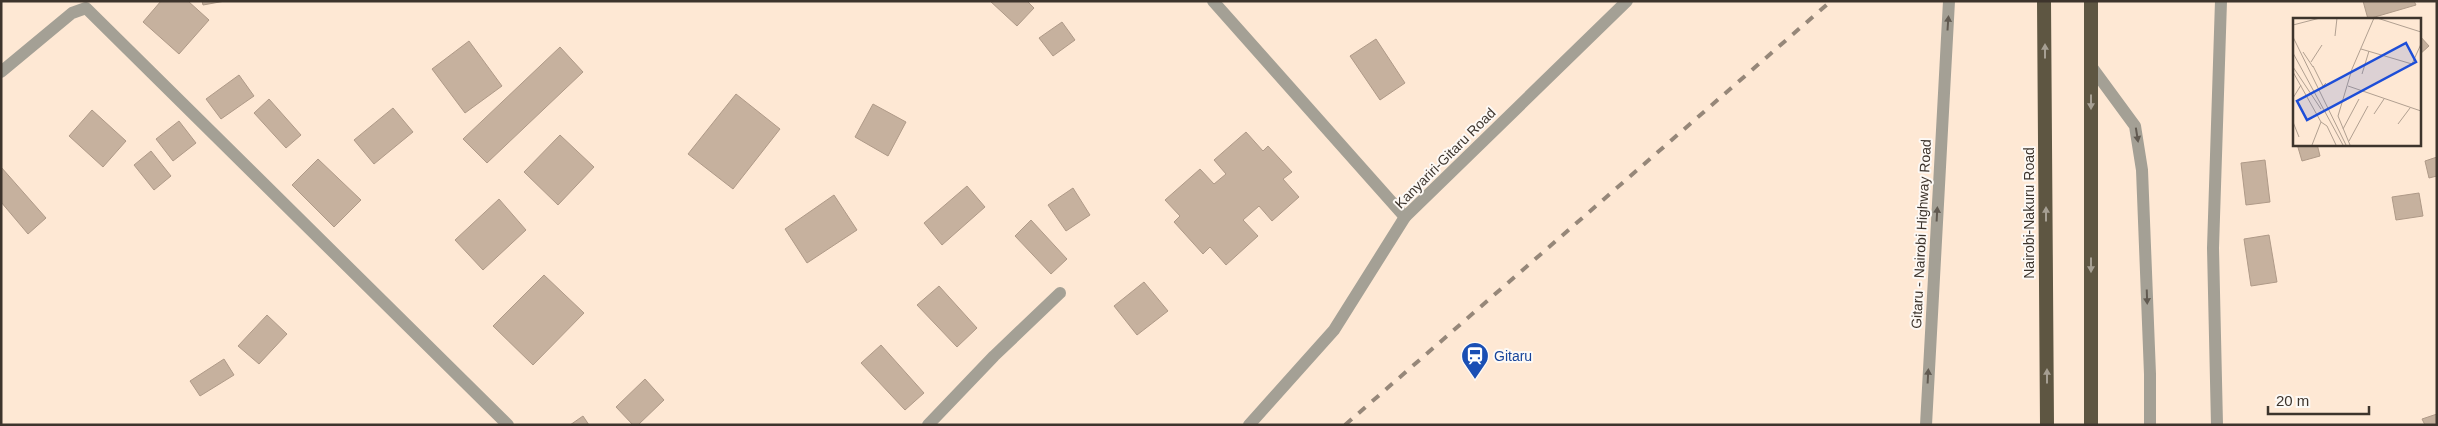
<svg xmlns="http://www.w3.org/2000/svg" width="2438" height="426" font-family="Arial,sans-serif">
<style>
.building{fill:#c6b19e;stroke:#af9a88}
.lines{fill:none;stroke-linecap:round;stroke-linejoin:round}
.minor{stroke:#a4a095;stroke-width:12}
.trunk{stroke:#5e5642;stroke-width:14}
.rail{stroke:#968779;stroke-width:4;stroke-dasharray:9 9;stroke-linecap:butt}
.oneway{fill:#615a51}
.oneway2{fill:#a69f93}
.labels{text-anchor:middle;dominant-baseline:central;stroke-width:4;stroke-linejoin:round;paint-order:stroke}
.street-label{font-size:14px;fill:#3d342c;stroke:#fdf9f5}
.transit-label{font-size:14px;fill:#164399;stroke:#fdf9f5;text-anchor:start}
.inset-road{fill:none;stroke:#b1a091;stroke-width:1}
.view{fill:#1d4ed8;fill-opacity:0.15;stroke:#1d4ed8;stroke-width:2.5}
.inset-edge{fill:none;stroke:#3d342c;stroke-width:2.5}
</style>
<rect width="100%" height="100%" fill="#fee8d4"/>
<!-- building -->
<g class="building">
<polygon points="161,1 188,1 209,20 179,54 143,22"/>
<polygon points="202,1 225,1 203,5"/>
<polygon points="990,1 1027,1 1034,8 1017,26"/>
<polygon points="2363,1 2414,1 2416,5 2368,19"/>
<polygon points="1062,22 1075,40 1053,56 1039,38"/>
<polygon points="2419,35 2429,46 2419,55"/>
<polygon points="1376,39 1405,83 1380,100 1350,56"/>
<polygon points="469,41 502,86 465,113 432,69"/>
<polygon points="560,47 583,72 487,163 463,139"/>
<polygon points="239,75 254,96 221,119 206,99"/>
<polygon points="736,94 780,129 733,189 688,154"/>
<polygon points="269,99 301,135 286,148 254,113"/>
<polygon points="873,104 906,122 888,156 855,137"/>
<polygon points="393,108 413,132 374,164 354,140"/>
<polygon points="92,110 126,141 103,167 69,136"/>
<polygon points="179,121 196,143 173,161 156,139"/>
<polygon points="1246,132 1263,151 1268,146 1292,172 1283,179 1299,197 1272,221 1259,206 1243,220 1258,236 1226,265 1210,247 1203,254 1174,222 1180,216 1165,200 1200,169 1214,184 1226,174 1214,160"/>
<polygon points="560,135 594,167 558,205 524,172"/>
<polygon points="2297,144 2317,144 2320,156 2302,161"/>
<polygon points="151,151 171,176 154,190 134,165"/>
<polygon points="2437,157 2437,176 2429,178 2425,161"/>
<polygon points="318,159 361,200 334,227 292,185"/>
<polygon points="2265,160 2270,202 2246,205 2241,163"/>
<polygon points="1,167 46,218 28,234 1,202"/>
<polygon points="967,186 985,207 942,245 924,223"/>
<polygon points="1073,188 1090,215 1066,231 1048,205"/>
<polygon points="2419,193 2423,216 2396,220 2392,197"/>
<polygon points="834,195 857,230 807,263 785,229"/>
<polygon points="499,199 526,230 483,270 455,240"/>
<polygon points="1031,220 1067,259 1051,274 1015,236"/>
<polygon points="2269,235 2277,282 2251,286 2244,239"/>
<polygon points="544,275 584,313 533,365 493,326"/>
<polygon points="1144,282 1168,311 1137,335 1114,306"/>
<polygon points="939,286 977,328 957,347 917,305"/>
<polygon points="267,315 287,334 259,364 238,346"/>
<polygon points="881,345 924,393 905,410 861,363"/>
<polygon points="224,359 234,375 200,396 190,381"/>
<polygon points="645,379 664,400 638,425 633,425 616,407"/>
<polygon points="2437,414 2437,425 2425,425 2422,419"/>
<polygon points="583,416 589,425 570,425"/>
</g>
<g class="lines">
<!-- minor -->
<g class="minor">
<polyline points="1213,1 1405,217"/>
<polyline points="2091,66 2135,126 2142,170 2150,374 2150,425"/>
<polyline points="1,72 72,13 86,8 508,425"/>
<polyline points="928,425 994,356 1060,293"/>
<polyline points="1249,425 1334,330 1405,217 1627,1"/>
<polyline points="1926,425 1949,1"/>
<polyline points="2217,425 2213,248 2221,1"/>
</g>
<!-- trunk -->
<g class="trunk">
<polyline points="2044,1 2047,425"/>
<polyline points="2091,425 2091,1"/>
</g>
<!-- rail -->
<polyline class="rail" points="1345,425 1831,1"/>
</g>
<!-- one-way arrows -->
<defs><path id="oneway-solid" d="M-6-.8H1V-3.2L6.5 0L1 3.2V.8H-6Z" transform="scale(1.25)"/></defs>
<g class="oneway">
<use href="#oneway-solid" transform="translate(1948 23) rotate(-86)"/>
<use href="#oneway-solid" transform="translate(2137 135) rotate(81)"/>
<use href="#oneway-solid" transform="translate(1937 214) rotate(-87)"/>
<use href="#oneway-solid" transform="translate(2147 297) rotate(88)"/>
<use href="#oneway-solid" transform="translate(1928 376) rotate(-87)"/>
</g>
<g class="oneway2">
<use href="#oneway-solid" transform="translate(2045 51) rotate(-90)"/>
<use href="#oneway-solid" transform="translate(2091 102) rotate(90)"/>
<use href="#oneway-solid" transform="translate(2046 214) rotate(-90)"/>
<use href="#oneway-solid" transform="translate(2091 265) rotate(90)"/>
<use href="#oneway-solid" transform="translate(2047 376) rotate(-90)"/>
</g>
<!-- icons -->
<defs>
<symbol id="station-pin" viewBox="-11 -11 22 30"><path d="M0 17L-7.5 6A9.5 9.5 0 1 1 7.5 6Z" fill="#1a4fb4" stroke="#fdf9f5"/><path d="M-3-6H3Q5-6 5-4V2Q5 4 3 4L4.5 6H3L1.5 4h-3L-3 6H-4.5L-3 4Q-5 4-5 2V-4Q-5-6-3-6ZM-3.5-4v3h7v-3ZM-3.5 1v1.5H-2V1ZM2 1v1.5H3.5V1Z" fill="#fff"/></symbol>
</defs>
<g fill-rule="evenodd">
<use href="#station-pin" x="1459" y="340" width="32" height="43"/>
</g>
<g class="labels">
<!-- street labels -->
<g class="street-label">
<text transform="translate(1445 158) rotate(-45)">Kanyariri-Gitaru Road</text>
<text transform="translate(2029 213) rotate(-90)">Nairobi-Nakuru Road</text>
<text transform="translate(1921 234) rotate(-87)">Gitaru - Nairobi Highway Road</text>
</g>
<!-- transit labels -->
<g class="transit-label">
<text x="1494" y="356">Gitaru</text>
</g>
</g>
<!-- overview -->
<g transform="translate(2293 18)">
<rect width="128" height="128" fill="#fee8d4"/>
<path class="inset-road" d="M84,0L128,14M0,7L27,0M42,18L44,0M0,19L53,127M68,31L119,46L128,26M10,34L20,49M0,35L50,127M18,44L29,27M20,48L30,68L33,65M0,49L28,91M0,54L28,104L34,108L43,127M69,56L76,33M55,68L128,93M0,80L8,67M81,96L91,81M0,104L6,119M105,106L117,90M50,111L66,81M56,123L75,88M19,127L28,104M57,127L45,98L59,51L81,0"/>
<path class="view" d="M113,25L123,44L14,102L4,83Z"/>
<rect width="128" height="128" class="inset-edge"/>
</g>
<!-- border -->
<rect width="2438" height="426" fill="none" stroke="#3d342c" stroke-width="5"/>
<!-- scale -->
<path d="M2268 406v8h101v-8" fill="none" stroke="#3d342c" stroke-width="2.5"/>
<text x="2276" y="406" font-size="15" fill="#3d342c" stroke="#fdf9f5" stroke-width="4" paint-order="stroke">20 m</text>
</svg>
